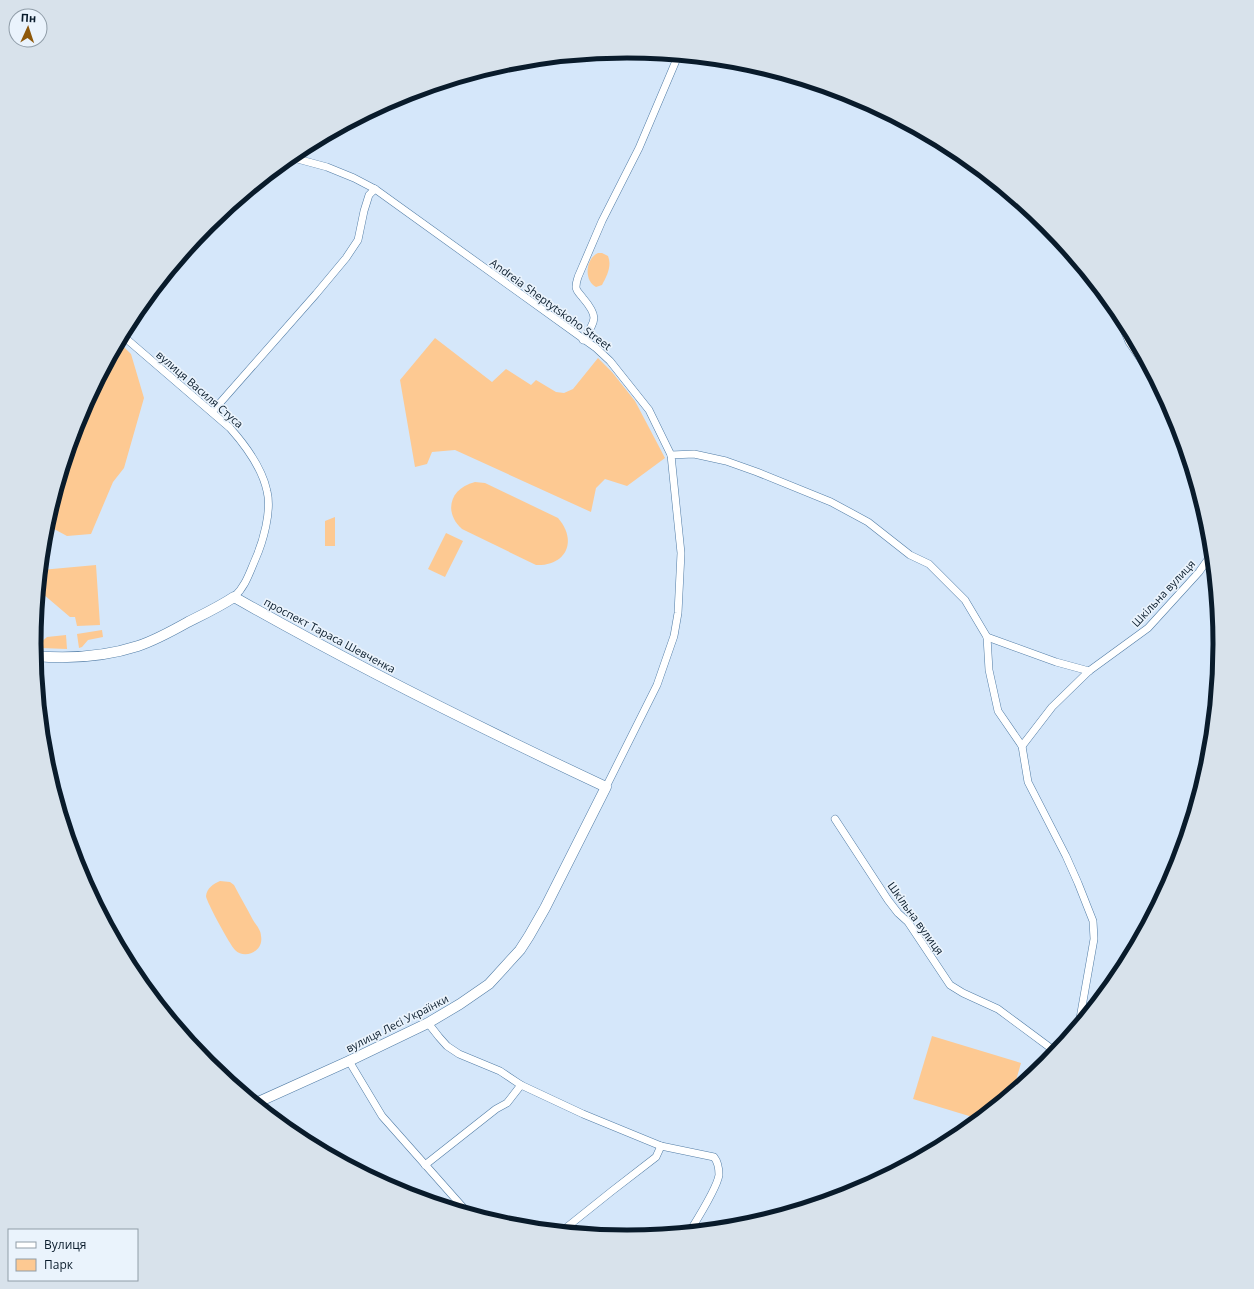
<svg xmlns="http://www.w3.org/2000/svg" width="1254" height="1289" font-family="'Open Sans',sans-serif">
<style>
.green{fill:#fdc992}
.lines{fill:none;stroke-linecap:round;stroke-linejoin:round}
.street-casing{stroke:#517ca5;stroke-width:8}
.secondary-casing{stroke:#517ca5;stroke-width:11}
.street{stroke:#fff;stroke-width:7}
.secondary{stroke:#fff;stroke-width:10}
.labels{text-anchor:middle;dominant-baseline:central;stroke-width:3.5;stroke-linejoin:round;paint-order:stroke}
.street-label{font-size:11px;fill:#091b2b;stroke:#eaf3fc}
.rim{fill:none;stroke:#091b2b;stroke-width:5}
</style>
<rect width="100%" height="100%" fill="#d5e7fa"/>
<!-- green -->
<g class="green">
<path d="M598,253H602L608,256C612,266 607,276 602,285L596,287C584,281 585,259 598,253Z"/>
<polygon points="435,338 492,382 506,369 531,385 536,380 556,392 564,393 573,389 598,358 612,372 635,401 665,458 627,486 605,479 596,488 591,512 455,450 432,452 427,464 415,467 400,380"/>
<polygon points="119,342 131,354 144,398 124,468 113,482 91,534 67,536 54,529 45,530 79,417"/>
<path d="M475,482L485,483L558,518C578,541 566,566 536,565L462,529C443,512 450,488 475,482Z"/>
<polygon points="335,517 335,546 325,546 325,521"/>
<polygon points="446,533 463,541 445,577 428,569"/>
<polygon points="96,565 100,625 77,626 75,617 70,617 43,594 42,590 39,591 41,570"/>
<polygon points="102,630 103,637 88,640 82,647 79,648 77,634"/>
<polygon points="66,635 67,649 41,648 39,644 47,637"/>
<path d="M220,881L230,882L234,885C240,897 247,908 253,920C256,925 261,930 261,936C264,951 245,960 235,950C230,945 206,901 206,896C207,888 213,884 220,881Z"/>
<polygon points="932,1036 1021,1063 1013,1091 979,1119 913,1099"/>
</g>
<g class="lines">
<defs>
<g id="street">
<polyline points="290,157 327,167 354,178 375,189 596,348 610,361 649,410 671,455 681,553 678,613 674,636 657,685 606,787"/>
<polyline points="1115,309 1129,342 1155,380"/>
<path d="M123,336L230,428C246,446 262,468 267,491C272,511 263,542 255,560C249,574 245,587 234,597"/>
<path d="M583,340C596,320 599,317 583,298C581,295 576,291 576,287C576,284 577,280 578,277L602,221L639,148L678,56"/>
<polyline points="212,412 316,294 346,258 358,240 364,211 369,195 375,189"/>
<polyline points="671,455 694,454 726,461 757,472 831,502 868,522 910,555 929,564 965,600 987,637 989,670 998,711 1022,746 1028,782 1066,856 1078,883 1093,921 1094,939 1079,1024"/>
<polyline points="987,637 1056,662 1089,671"/>
<polyline points="1022,746 1052,707 1089,671 1148,628 1199,572 1211,555"/>
<polyline points="835,819 888,900 898,913 908,922 950,985 963,993 998,1009 1056,1052"/>
<path d="M428,1023L439,1037L447,1046L459,1054L500,1071L521,1085L583,1114L661,1146L714,1157C718,1162 719,1168 719,1175C717,1188 698,1218 690,1231"/>
<polyline points="349,1061 382,1116 468,1213"/>
<polyline points="425,1165 496,1109 507,1103 521,1085"/>
<polyline points="562,1231 612,1191 656,1157 661,1146"/>
</g>
<path id="secondary" d="M35,656C70,659 104,657 138,646C156,640 172,631 188,622C204,614 219,607 234,597C355,666 480,728 606,787L545,908L529,936L520,950L489,984L460,1004L428,1023L349,1061L256,1103"/>
</defs>
<!-- street casing -->
<use href="#street" class="street-casing"/>
<!-- secondary casing -->
<use href="#secondary" class="secondary-casing"/>
<!-- street -->
<use href="#street" class="street"/>
<!-- secondary -->
<use href="#secondary" class="secondary"/>
</g>
<g class="labels">
<!-- street labels -->
<g class="street-label">
<text transform="translate(551 304) rotate(36)">Andreia Sheptytskoho Street</text>
<text transform="translate(200 389) rotate(41)">вулиця Василя Стуса</text>
<text transform="translate(1163 593) rotate(-47)">Шкільна вулиця</text>
<text transform="translate(330 635) rotate(28)">проспект Тараса Шевченка</text>
<text transform="translate(916 918) rotate(54)">Шкільна вулиця</text>
<text transform="translate(397 1023) rotate(-27)">вулиця Лесі Українки</text>
</g>
</g>
<!-- crop -->
<path d="M0 0H1254V1289H0ZM41 644a586 586 0 1 1 1172 0a586 586 0 1 1-1172 0Z" fill="#d8e2eb" fill-rule="evenodd"/>
<path class="rim" d="M41 644a586 586 0 1 1 1172 0a586 586 0 1 1-1172 0Z"/>
<!-- legend -->
<rect x="8" y="1229" width="130" height="52" fill="#eaf3fc" stroke="#909da8"/>
<rect x="16" y="1242" width="20" height="6" fill="#ffffff" stroke="#909da8"/>
<text x="44" y="1249" font-size="12" fill="#091b2b">Вулиця</text>
<rect x="16" y="1259" width="20" height="12" fill="#fdc992" stroke="#909da8"/>
<text x="44" y="1269" font-size="12" fill="#091b2b">Парк</text>
<!-- north arrow -->
<g transform="translate(28 28) rotate(3)"><circle r="19" fill="#eaf3fc" stroke="#909da8"/>
<path d="M0-3L7 15L0 10L-7 15Z" fill="#8e580a"/>
<text y="-6" font-size="11" font-weight="bold" text-anchor="middle" fill="#091b2b">Пн</text>
</g>
</svg>
